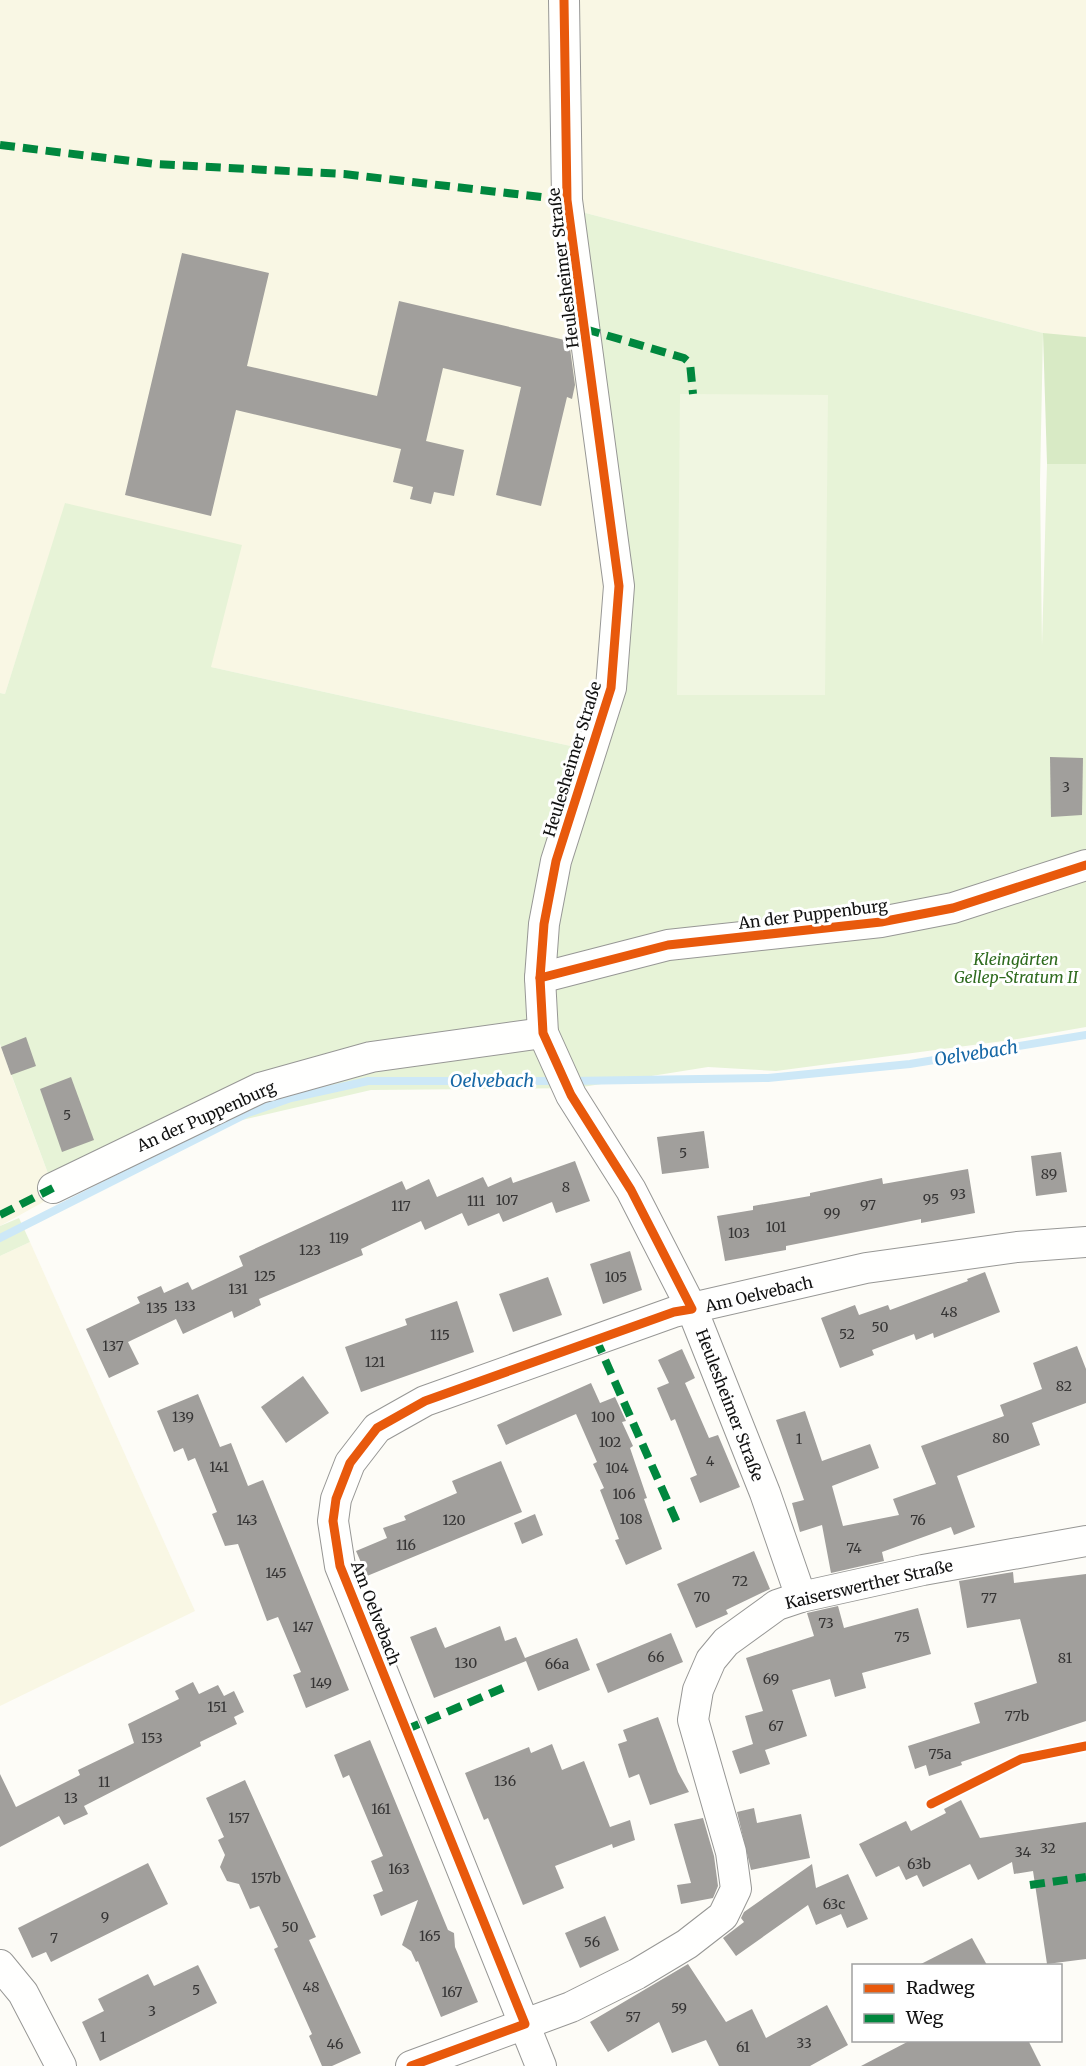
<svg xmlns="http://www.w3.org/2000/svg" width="1086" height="2066" font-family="Merriweather,serif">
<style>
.farmland{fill:#f9f7e4}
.green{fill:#e7f3d7}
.forest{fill:#d8eac5}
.pitch{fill:#f0f6e1}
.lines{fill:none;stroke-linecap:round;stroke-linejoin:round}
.stream{stroke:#cde8f7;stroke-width:8}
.building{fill:#a19f9c}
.minor-casing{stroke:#979795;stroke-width:32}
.minor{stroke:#fffffe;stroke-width:30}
.quiet{stroke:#00873e;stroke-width:8;stroke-dasharray:15 8;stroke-linecap:butt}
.cycleway-casing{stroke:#fff;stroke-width:13}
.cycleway{stroke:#e8590c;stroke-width:9}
.labels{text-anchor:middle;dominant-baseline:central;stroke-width:6;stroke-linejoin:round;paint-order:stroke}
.number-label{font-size:14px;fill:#353434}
.street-label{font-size:16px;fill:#111;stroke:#fff}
.park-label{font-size:16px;font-style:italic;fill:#2f6b1f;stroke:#fff}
.water-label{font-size:18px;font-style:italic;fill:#1768a6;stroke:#fff}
</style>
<rect width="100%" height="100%" fill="#fdfcf7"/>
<!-- farmland -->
<g class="farmland">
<polygon points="0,0 1086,0 1086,337 1054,336 578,211 629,580 628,665 598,752 211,667 66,503 5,694 0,693"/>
<polygon points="0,1045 56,1195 0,1226"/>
<polygon points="30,1242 195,1611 0,1706 0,1256"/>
</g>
<!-- green -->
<g class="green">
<polygon points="578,211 1043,333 1040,482 1042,646 1047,464 1086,464 1086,1027 1011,1040 776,1071 708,1067 576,1088 371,1090 208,1128 56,1195 0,1044 0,693 5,694 65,503 242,545 211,667 598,752 628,665 629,580"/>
<polygon points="19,1218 30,1242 0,1256 0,1226"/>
</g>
<!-- forest -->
<polygon class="forest" points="1043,333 1086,337 1086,464 1047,464"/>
<!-- pitch -->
<polygon class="pitch" points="680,394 828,395 825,695 677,695"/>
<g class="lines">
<!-- stream -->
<g class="stream">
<polyline points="570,1081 768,1078 910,1064 1086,1035"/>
<polyline points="0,1238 248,1113 291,1098 368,1081 558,1081"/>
</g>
</g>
<!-- building -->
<g class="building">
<polygon points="182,253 269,273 247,366 377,396 399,301 569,341 575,385 572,399 567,397 541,506 496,495 521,387 443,368 426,441 464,450 454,496 434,492 431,504 410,499 413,487 393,482 401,449 236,410 211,516 125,495"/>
<polygon points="1050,757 1083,758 1082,815 1051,817"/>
<polygon points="26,1037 36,1066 11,1075 1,1047"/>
<polygon points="71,1077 94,1140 62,1152 40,1089"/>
<polygon points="704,1131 709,1168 662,1174 657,1137"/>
<polygon points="1061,1152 1067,1192 1036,1196 1031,1156"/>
<polygon points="575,1161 590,1201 556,1213 552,1202 503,1222 499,1213 468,1226 462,1213 425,1230 421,1221 361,1249 363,1255 259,1299 261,1305 234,1318 232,1311 183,1334 176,1319 128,1342 139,1364 109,1378 86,1329 140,1303 137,1297 161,1286 164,1293 188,1282 192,1290 243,1266 239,1256 402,1181 406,1190 429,1179 437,1197 483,1177 488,1187 511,1177 513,1183"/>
<polygon points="968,1169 975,1213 921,1223 921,1219 786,1246 786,1250 725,1261 717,1216 753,1210 753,1206 810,1196 810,1193 882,1178 883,1184"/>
<polygon points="630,1251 642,1290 603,1304 590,1264"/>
<polygon points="985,1272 1000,1312 934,1338 933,1333 916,1340 914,1334 872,1350 874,1355 840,1368 821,1318 855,1305 859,1315 888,1305 890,1310 968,1281 967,1279"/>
<polygon points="548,1277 562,1315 513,1332 499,1294"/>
<polygon points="457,1301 474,1352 361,1392 345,1347 407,1325 405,1319"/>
<polygon points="1077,1346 1086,1369 1086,1403 1032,1423 1040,1445 957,1476 975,1527 954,1535 951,1527 882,1552 884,1561 831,1573 822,1525 800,1532 792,1503 804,1500 776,1420 805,1411 822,1461 870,1444 879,1468 832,1486 843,1526 899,1515 893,1499 936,1484 921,1446 1004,1416 1000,1405 1042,1389 1033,1363"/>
<polygon points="682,1349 695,1378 685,1383 709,1438 718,1435 740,1487 700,1503 690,1478 697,1475 675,1419 671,1421 657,1388 669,1383 658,1360"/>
<polygon points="303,1376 329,1413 286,1443 261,1407"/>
<polygon points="591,1383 600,1403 615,1397 626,1421 622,1422 633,1446 630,1448 647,1498 644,1499 662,1549 626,1565 615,1540 619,1539 600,1490 604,1488 593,1464 597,1462 576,1414 506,1445 497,1425"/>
<polygon points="198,1394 220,1447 231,1443 248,1486 263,1480 349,1690 306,1708 293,1675 301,1672 278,1617 267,1621 238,1544 225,1546 212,1514 217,1512 195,1458 188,1461 183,1448 174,1452 157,1411"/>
<polygon points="501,1461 522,1512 367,1576 356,1551 387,1538 383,1528 406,1520 404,1516 457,1493 452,1481"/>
<polygon points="535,1514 543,1535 522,1544 514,1523"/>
<polygon points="754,1551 770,1589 726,1610 728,1614 696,1628 677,1584"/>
<polygon points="1013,1572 1014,1583 1086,1574 1086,1721 961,1762 962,1765 929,1776 926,1765 915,1769 908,1746 980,1723 974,1703 1037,1683 1020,1619 967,1628 959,1581"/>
<polygon points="838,1606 844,1628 918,1608 931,1654 862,1673 866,1688 835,1697 830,1679 792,1690 807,1736 765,1750 770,1764 740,1774 732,1751 753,1744 745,1716 763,1711 746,1658 814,1636 807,1613"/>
<polygon points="500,1626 505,1641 516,1637 525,1658 577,1638 590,1670 538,1691 526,1661 434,1698 410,1637 436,1627 445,1648"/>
<polygon points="671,1633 683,1662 608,1693 596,1664"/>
<polygon points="193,1682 199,1694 218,1685 224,1696 234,1691 244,1712 234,1717 237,1724 200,1742 201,1746 84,1806 88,1814 64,1825 59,1816 0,1847 0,1774 16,1807 80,1775 78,1770 134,1743 128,1724 179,1699 175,1691"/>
<polygon points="658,1717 678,1772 689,1792 650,1805 639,1774 629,1778 618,1744 627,1741 623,1730"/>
<polygon points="370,1740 448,1930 454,1933 455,1947 478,2002 441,2017 418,1961 416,1962 411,1951 402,1945 418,1900 381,1916 373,1895 383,1891 371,1861 383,1856 349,1775 343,1778 334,1755"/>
<polygon points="552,1744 562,1770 584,1761 610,1827 630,1820 635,1840 613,1848 612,1844 555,1866 564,1888 523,1905 488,1818 484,1820 465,1773 529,1747 531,1753"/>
<polygon points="245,1780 316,1937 309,1940 361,2053 332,2066 322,2066 309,2036 312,2034 274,1949 278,1947 259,1906 250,1909 239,1884 227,1881 220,1867 225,1855 218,1840 224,1837 206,1798"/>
<polygon points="961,1800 980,1838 1086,1822 1086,1959 1047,1964 1033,1871 1014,1874 1012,1862 978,1880 970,1864 923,1887 917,1875 906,1880 899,1866 876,1877 859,1844 906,1821 911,1831 946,1813 944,1809"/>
<polygon points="754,1808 757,1823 801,1814 810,1858 751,1870 737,1812"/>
<polygon points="703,1818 714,1856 718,1886 713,1898 681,1904 677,1885 691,1883 674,1824"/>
<polygon points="148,1863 168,1904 51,1962 46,1952 32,1958 18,1928"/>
<polygon points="812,1864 816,1888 848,1874 868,1919 847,1928 841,1914 816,1925 808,1905 736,1956 723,1938 744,1922 741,1918 744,1912"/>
<polygon points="605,1916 619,1950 580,1968 565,1933"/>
<polygon points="972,1938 987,1965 919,1965"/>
<polygon points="688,1964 726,2022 752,2009 766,2038 827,2005 848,2045 810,2066 719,2066 706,2040 672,2053 659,2022 608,2052 590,2022"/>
<polygon points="198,1965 217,2003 100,2061 82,2022 104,2011 98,1999 148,1974 154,1986"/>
<polygon points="911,2040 1028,2040 1041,2066 861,2066"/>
</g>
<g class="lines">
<defs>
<g id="minor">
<polyline points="564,0 567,200 619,586 611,688 556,861 544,924 540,978 543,1033 571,1095 631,1190 692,1309 765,1493 801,1597"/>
<polyline points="540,978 668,945 881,922 953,908 1086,865"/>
<polyline points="53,1188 260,1088 371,1057 543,1033"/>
<polyline points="0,1965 23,1993 61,2066"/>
<polyline points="411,2066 571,2007 637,1974 687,1944 723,1916 736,1889 731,1852 693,1720 698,1690 711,1660 726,1642 777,1605 801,1597 923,1570 1086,1541"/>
<polyline points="541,2066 340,1566 333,1521 336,1499 350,1463 377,1428 425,1401 674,1312 866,1268 1017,1247 1086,1242"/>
</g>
</defs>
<!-- minor casing -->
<use href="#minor" class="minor-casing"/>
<!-- minor -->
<use href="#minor" class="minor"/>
<!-- quiet -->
<g class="quiet">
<polyline points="0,145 155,164 344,174 567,200"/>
<polyline points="585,329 684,358 690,363 693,394"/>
<polyline points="0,1215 53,1188"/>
<polyline points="596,1339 679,1527"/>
<polyline points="405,1730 503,1688"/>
<polyline points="1030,1885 1086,1877"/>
</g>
<defs>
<g id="cycleway">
<polyline points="540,978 668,945 881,922 953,908 1086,865"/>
<polyline points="931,1804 1021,1759 1086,1746"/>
<polyline points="411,2066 525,2024 340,1566 333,1521 336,1499 350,1463 377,1428 425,1401 674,1312 692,1309 631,1190 571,1095 543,1033 540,978 544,924 556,861 611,688 619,586 567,200 564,0"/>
</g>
</defs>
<!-- cycleway casing -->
<use href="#cycleway" class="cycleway-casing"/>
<!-- cycleway -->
<use href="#cycleway" class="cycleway"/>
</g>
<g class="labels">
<!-- number labels -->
<g class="number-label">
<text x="1066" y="787">3</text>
<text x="67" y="1115">5</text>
<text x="683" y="1153">5</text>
<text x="1049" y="1174">89</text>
<text x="566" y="1187">8</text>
<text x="958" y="1194">93</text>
<text x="931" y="1199">95</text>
<text x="507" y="1200">107</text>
<text x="476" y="1201">111</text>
<text x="868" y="1205">97</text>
<text x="401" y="1206">117</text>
<text x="832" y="1213">99</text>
<text x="776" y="1227">101</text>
<text x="739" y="1233">103</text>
<text x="339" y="1238">119</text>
<text x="310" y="1250">123</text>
<text x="265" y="1276">125</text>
<text x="616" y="1277">105</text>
<text x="238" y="1289">131</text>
<text x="185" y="1306">133</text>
<text x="157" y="1308">135</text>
<text x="949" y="1312">48</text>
<text x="880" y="1327">50</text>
<text x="847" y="1334">52</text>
<text x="440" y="1335">115</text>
<text x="113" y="1346">137</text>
<text x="375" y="1362">121</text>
<text x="1064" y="1386">82</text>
<text x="183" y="1417">139</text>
<text x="603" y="1417">100</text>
<text x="1001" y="1438">80</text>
<text x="799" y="1439">1</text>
<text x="610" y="1442">102</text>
<text x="710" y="1461">4</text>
<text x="219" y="1467">141</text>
<text x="617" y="1468">104</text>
<text x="624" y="1494">106</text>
<text x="631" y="1519">108</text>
<text x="247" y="1520">143</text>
<text x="454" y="1520">120</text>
<text x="918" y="1520">76</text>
<text x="406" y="1545">116</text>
<text x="854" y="1548">74</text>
<text x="276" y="1573">145</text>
<text x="740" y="1581">72</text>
<text x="702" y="1597">70</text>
<text x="989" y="1598">77</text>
<text x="826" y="1623">73</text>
<text x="303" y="1627">147</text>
<text x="902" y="1637">75</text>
<text x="656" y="1657">66</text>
<text x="1065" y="1658">81</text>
<text x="466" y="1663">130</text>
<text x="557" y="1664">66a</text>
<text x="771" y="1679">69</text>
<text x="321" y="1683">149</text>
<text x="217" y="1707">151</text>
<text x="1017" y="1716">77b</text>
<text x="776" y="1726">67</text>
<text x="152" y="1738">153</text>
<text x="940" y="1754">75a</text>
<text x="505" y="1781">136</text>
<text x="104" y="1782">11</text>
<text x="71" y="1798">13</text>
<text x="381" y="1809">161</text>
<text x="239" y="1818">157</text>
<text x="1048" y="1848">32</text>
<text x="1023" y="1852">34</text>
<text x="919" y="1864">63b</text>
<text x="399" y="1869">163</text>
<text x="266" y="1878">157b</text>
<text x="834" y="1904">63c</text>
<text x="105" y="1917">9</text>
<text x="290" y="1927">50</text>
<text x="430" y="1936">165</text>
<text x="54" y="1938">7</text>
<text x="592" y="1942">56</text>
<text x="311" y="1987">48</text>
<text x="196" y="1990">5</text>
<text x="452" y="1992">167</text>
<text x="679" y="2008">59</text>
<text x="152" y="2011">3</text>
<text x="633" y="2017">57</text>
<text x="103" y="2037">1</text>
<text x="804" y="2043">33</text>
<text x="335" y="2044">46</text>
<text x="743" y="2047">61</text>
</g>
<!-- street labels -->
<g class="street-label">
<text transform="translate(563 268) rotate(-97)">Heulesheimer Straße</text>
<text transform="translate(572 759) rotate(-73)">Heulesheimer Straße</text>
<text transform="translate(813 914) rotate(-7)">An der Puppenburg</text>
<text transform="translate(206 1116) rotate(-24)">An der Puppenburg</text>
<text transform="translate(759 1294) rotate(-13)">Am Oelvebach</text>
<text transform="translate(730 1405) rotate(69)">Heulesheimer Straße</text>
<text transform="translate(869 1584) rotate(-13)">Kaiserswerther Straße</text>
<text transform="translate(376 1613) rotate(69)">Am Oelvebach</text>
</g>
<!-- park labels -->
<g class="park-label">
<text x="1016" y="959">Kleingärten<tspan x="1016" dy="18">Gellep-Stratum II</tspan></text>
</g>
<!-- water labels -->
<g class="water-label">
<text transform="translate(976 1053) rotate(-9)">Oelvebach</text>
<text x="492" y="1080">Oelvebach</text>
</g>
</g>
<!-- legend -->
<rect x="852" y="1964" width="210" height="78" fill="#ffffff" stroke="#a0a0a0" stroke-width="1.5"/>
<rect x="864" y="1984" width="30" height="9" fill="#e8590c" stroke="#a0a0a0" stroke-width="1.5"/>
<text x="906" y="1994" font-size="18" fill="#111111">Radweg</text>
<rect x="864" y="2014" width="30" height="9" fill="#00873e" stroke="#a0a0a0" stroke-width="1.5"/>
<text x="906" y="2024" font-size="18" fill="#111111">Weg</text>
</svg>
